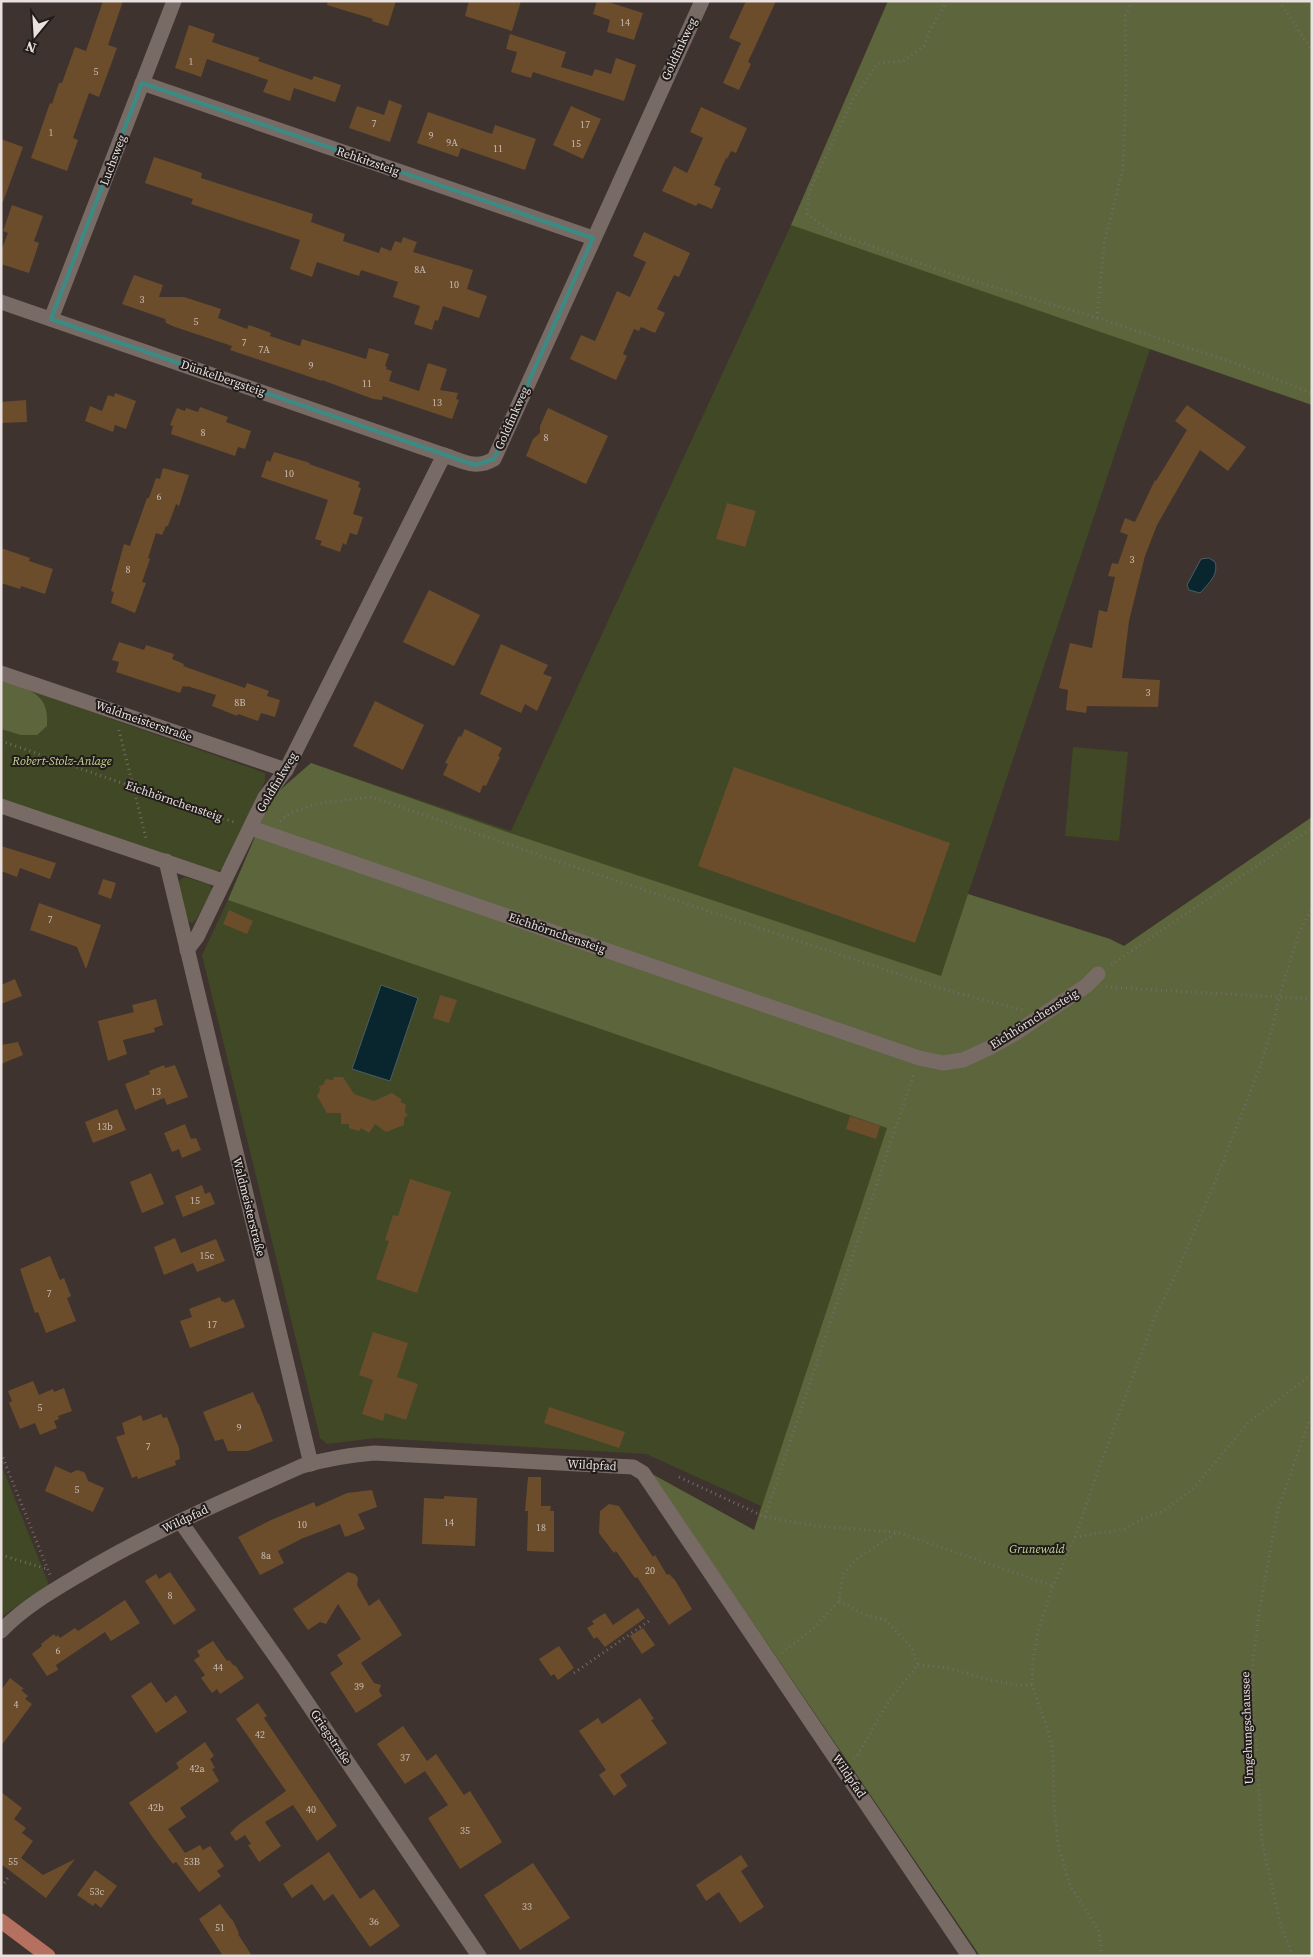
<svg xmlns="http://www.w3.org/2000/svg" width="1313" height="1957" font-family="'Source Serif 4',serif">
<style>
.green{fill:#414825}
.forest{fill:#5c653c}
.water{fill:#09252e;stroke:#4c5d63}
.building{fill:#6b4d2c}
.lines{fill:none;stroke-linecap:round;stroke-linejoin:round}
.path{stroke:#756b67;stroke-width:3;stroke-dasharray:1 4;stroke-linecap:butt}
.minor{stroke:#786b66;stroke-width:15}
.major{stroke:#b5705f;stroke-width:15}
.marked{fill:none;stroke:#3b8b85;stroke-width:4;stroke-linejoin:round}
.labels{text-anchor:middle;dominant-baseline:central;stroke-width:4;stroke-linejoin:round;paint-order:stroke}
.number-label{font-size:10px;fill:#cabcb2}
.street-label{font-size:12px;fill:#e9e1df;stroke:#211c1a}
.park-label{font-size:12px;font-style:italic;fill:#c6d691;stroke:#211c1a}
</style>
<rect width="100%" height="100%" fill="#3e332f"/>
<!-- green -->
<g class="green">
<polygon points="888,1 1312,1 1312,405 1259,385 1150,349 968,894 1110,939 1124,946 1312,817 1312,1956 980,1956 652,1474 754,1530 761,1506 646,1454 376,1438 327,1444 320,1438 202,955 228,900 272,797 311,763 511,831 791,225"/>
<polygon points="1,680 265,773 265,781 223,868 217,872 1,799"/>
<polygon points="1073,747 1128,752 1119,841 1065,836"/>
<polygon points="184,877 209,884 211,887 211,892 196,920 192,923 188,921 179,886 179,881"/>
<polygon points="1,1464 49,1585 1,1617"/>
</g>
<!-- forest -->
<g class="forest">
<polygon points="888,1 1312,1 1312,405 791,225"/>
<path d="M1,680C27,689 50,692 47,726L37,735H21L1,729Z"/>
<polygon points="311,763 510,833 941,976 968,894 1110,939 1124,946 1312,817 1312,1956 980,1956 652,1474 754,1530 887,1128 228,900 272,797"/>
</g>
<!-- water -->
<g class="water">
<path d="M1209,558L1215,562C1219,575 1208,584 1200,593L1189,590L1187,585L1201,559Z"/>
<polygon points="381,985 418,998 390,1081 352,1069"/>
</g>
<!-- building -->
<g class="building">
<polygon points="103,1 123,1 108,45 117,48 99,97 89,93 73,138 78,140 67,171 31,158 50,103 52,104 59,83 62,83 75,47 86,51"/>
<polygon points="328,1 396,1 388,26 372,21 373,19 327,5"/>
<polygon points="469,1 521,1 512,31 465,16"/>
<polygon points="597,1 605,1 643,13 634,40 607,32 610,20 593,14"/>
<polygon points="746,1 776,1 748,62 751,64 739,90 723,83 741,43 729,38"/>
<polygon points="189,25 215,34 212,42 260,58 258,61 312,80 314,76 341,85 335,102 294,88 290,101 263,92 268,80 207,59 201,77 175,68"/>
<polygon points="510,34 566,52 561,67 592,76 595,69 611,74 616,58 636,65 624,101 533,72 531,78 511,72 517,52 506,49"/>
<polygon points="389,100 402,105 390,142 349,128 357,106 384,115"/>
<polygon points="571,106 601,119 583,159 553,145"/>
<polygon points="701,107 747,128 736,153 731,151 727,159 726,158 714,185 721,188 712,209 698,203 696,206 662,191 674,166 687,173 691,165 703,138 690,132"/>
<polygon points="428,112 492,134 495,125 536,139 525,170 461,148 458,157 417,143"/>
<polygon points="1,139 23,147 3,202 1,202"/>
<polygon points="154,157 202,173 201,178 313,214 311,222 345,234 343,241 379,253 381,247 391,251 395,241 401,243 403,237 417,242 413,252 473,270 467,289 487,296 479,318 443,306 438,321 435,320 432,330 414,324 420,306 393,297 398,282 361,270 359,276 317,262 312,277 290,269 300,240 191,204 193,199 145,183"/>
<polygon points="12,205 43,216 34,241 39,243 29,273 1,264 1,251 8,233 3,231"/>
<polygon points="644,232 690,253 679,277 674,275 657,309 665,313 655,333 641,327 639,331 634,329 623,354 627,356 616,380 570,359 581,335 595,341 617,291 630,297 646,262 633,256"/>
<polygon points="134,275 163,285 159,297 184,297 221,309 218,318 247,329 249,325 271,333 270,336 300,346 302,339 366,359 369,348 389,354 385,366 387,367 386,369 392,371 389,381 419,391 428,363 447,369 440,390 458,393 456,399 459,400 452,419 383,396 382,400 373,399 322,380 322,381 230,350 232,346 175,327 166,323 165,319 122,304"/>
<polygon points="115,393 136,401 126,429 115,425 113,432 85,421 90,406 102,411 108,395 114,397"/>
<polygon points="26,400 27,422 1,423 1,402"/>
<polygon points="1187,405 1246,447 1228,471 1200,450 1157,525 1145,556 1129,621 1122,678 1160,680 1158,707 1087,706 1086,713 1066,710 1068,690 1059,688 1070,643 1092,648 1099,610 1107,612 1115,577 1108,576 1112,563 1118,564 1128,535 1120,532 1125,518 1135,522 1155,480 1156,481 1187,430 1175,421"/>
<polygon points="200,407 228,417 226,422 251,431 245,449 238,447 235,456 171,434 173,426 170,425 177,408 185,411 186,408 198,412"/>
<polygon points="548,408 608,436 586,484 526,456 533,439 540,433 540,426"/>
<polygon points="274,452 310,463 309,464 360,482 358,487 361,488 353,514 363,517 357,535 350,533 346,545 343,543 340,552 320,545 322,541 315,539 328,500 261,477 267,460 270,462"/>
<polygon points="163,468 189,475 179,506 176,504 168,526 166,526 162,535 156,533 148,558 150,559 142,582 146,583 135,613 111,603 114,592 111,591 124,544 130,546 147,498 149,498 156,478 160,479"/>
<polygon points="727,503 756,511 745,547 716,539"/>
<polygon points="1,548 30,558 29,561 53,569 45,594 21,586 20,589 1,583"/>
<polygon points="429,590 480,615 454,666 403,642"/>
<polygon points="119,642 144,650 146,645 174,654 172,659 184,664 183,666 245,688 247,683 269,691 267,696 280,700 275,717 261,713 258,721 238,714 237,716 212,706 216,695 187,686 187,687 183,686 180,693 116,672 119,662 112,660"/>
<polygon points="501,644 548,665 543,674 552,677 537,711 525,704 521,713 480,694"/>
<polygon points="375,701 424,725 403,770 353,746"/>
<polygon points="465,729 502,748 498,756 500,757 486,786 483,785 480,793 443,775 448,764 445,763 459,736 461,737"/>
<polygon points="734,767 950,843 915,943 698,866"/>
<polygon points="1,846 56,863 50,879 20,868 17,877 1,871"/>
<polygon points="103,879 116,883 111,899 98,894"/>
<polygon points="39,903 101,925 86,969 77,947 30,930"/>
<polygon points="229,910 253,921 247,934 223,924"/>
<polygon points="15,979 22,996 1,1004 1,985"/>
<polygon points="440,995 457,1000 449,1023 433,1018"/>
<polygon points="156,999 163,1025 154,1028 155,1032 123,1040 127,1054 108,1061 98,1021 134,1012 132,1005"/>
<polygon points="18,1042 23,1055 1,1064 1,1045"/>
<polygon points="164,1065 165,1068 175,1065 188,1097 167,1105 164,1098 135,1110 125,1084 150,1074 149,1071"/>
<polygon points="334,1077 343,1077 354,1094 374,1101 392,1093 401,1099 401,1102 406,1105 405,1112 408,1115 404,1118 404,1125 386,1132 375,1124 369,1133 361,1128 359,1131 349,1128 349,1124 341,1124 341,1113 327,1113 317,1096 320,1090 319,1086 323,1085 326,1079 333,1080"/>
<polygon points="117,1109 126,1130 93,1143 85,1122"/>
<polygon points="850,1116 880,1126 876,1139 846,1129"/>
<polygon points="185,1124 191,1139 196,1138 201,1150 182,1158 179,1149 172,1152 164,1133"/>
<polygon points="151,1173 164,1204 142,1213 130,1182"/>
<polygon points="410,1179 451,1192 417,1293 376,1279 389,1241 385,1240 393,1215 398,1216"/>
<polygon points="202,1185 205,1194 210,1192 215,1204 183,1217 175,1196"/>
<polygon points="175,1238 181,1253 216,1239 225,1261 197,1272 193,1263 164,1275 154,1247"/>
<polygon points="50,1256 60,1280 64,1278 71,1296 67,1298 76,1321 46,1333 38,1312 35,1313 20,1269"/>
<polygon points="220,1297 222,1302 224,1301 225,1303 234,1299 245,1327 190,1348 180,1321 192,1317 189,1309"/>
<polygon points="373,1332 408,1343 397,1377 418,1384 406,1420 385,1413 383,1421 362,1414 373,1380 359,1375"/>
<polygon points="33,1381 39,1395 53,1389 54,1392 64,1388 72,1411 58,1416 59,1419 54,1421 57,1428 40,1435 35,1423 20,1429 9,1403 12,1401 8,1391"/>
<polygon points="253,1392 258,1404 259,1404 273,1441 248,1451 228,1451 223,1439 215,1441 203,1412"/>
<polygon points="549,1407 625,1432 619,1448 544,1423"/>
<polygon points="161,1414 163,1418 167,1417 179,1448 180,1459 175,1461 176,1465 138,1479 137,1476 132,1478 116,1437 125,1434 122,1423 141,1415 143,1421"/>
<polygon points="55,1466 71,1473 77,1470 81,1471 85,1473 88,1481 104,1488 93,1512 45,1491"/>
<polygon points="528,1477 541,1477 541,1506 551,1506 550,1511 554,1511 554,1552 527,1551 528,1511 525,1511"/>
<polygon points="372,1490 377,1507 358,1514 365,1529 345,1537 340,1524 301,1539 278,1551 284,1563 260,1575 238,1537 271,1520 314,1502 316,1507 347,1493"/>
<polygon points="444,1496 477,1498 475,1546 422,1544 424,1498 444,1499"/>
<polygon points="609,1504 619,1506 653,1557 655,1555 667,1575 669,1574 675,1580 692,1609 669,1625 637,1577 635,1578 616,1551 614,1553 599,1533 600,1511"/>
<polygon points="170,1572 196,1610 174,1625 145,1581 156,1574 159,1579"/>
<polygon points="348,1572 355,1574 358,1578 357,1585 369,1606 379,1599 402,1635 361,1663 374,1683 381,1685 379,1691 382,1696 356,1713 330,1673 343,1664 337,1655 361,1639 338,1604 326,1624 320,1622 308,1630 293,1609"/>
<polygon points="125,1600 140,1623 111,1641 105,1632 56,1665 58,1670 47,1676 32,1654 42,1646 41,1644 54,1634 56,1637 58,1635 60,1638 75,1628 78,1631"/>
<polygon points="638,1608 645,1618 605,1647 597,1637 594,1639 587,1628 594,1624 592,1621 605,1613 613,1625"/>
<polygon points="643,1628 655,1645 642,1654 630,1636"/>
<polygon points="213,1641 227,1661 229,1660 234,1666 235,1665 244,1678 220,1694 217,1689 212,1693 201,1678 205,1675 194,1660 200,1656 197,1651"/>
<polygon points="559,1646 574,1668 558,1680 554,1674 551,1676 539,1659"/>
<polygon points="10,1678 24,1689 21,1690 28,1696 25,1699 32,1704 1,1746 1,1690"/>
<polygon points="151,1682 166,1703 176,1695 187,1712 156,1733 131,1696"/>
<polygon points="640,1698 654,1719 651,1720 667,1743 620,1775 627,1786 614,1796 599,1775 606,1770 579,1731 598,1718 602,1724"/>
<polygon points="258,1703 267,1716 264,1718 337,1826 317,1841 293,1805 265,1822 281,1846 259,1862 248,1845 251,1844 245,1835 236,1841 230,1833 238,1825 286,1791 236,1719"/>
<polygon points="403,1726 427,1761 436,1754 464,1795 470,1791 502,1842 460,1869 428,1818 448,1805 425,1771 405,1784 377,1744"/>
<polygon points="205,1742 214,1756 210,1759 215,1768 212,1769 219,1781 180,1808 186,1817 168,1829 185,1853 200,1845 203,1850 210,1846 224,1866 217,1871 221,1876 199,1892 176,1862 173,1864 154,1839 129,1803 179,1768 176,1763"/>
<polygon points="1,1792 22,1808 14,1819 26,1828 22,1833 33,1841 21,1858 43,1875 75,1859 46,1898 1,1864"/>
<polygon points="329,1852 360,1899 374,1889 400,1926 370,1947 333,1894 324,1901 312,1884 292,1898 283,1884"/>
<polygon points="741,1855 748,1866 741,1871 764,1907 740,1923 719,1892 706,1901 696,1885"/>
<polygon points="533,1863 570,1918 520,1950 484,1895"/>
<polygon points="95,1870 117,1886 101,1908 95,1903 93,1906 77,1895"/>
<polygon points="220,1904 231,1919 232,1919 239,1933 238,1934 252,1956 223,1956 199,1919"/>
</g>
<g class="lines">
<!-- path -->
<g class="path">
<polyline points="947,1 931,28 924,46 903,61 878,63 853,99 809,192 807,214 831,232 951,274 1097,318 1226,360 1312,393"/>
<polyline points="1279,1 1312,50"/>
<polyline points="1097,318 1104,244 1123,169 1126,83 1125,16 1132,1"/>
<polyline points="119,730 146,838"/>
<polyline points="1,741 237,823"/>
<polyline points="280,821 290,813 320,803 372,797 539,855 950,991 1022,1010"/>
<polyline points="1111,965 1312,828"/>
<polyline points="1106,987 1312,999"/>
<polyline points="1,1453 50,1575"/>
<polyline points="679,1477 765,1517 816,1526 897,1532 1053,1586"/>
<polyline points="765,1517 914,1073"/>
<polyline points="1075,1537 1125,1529 1142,1519 1164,1511 1193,1489 1248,1423 1312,1374"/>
<polyline points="1,1555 47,1569"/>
<polyline points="839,1601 866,1615 885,1620 912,1648 918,1665 890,1699 857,1756 853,1759"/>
<polyline points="782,1653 815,1627 839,1601 843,1574 857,1559 897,1532"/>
<polyline points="918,1665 947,1668 987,1679 1016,1685 1032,1685"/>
<polyline points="574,1673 649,1621"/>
<polyline points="1,1887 10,1875"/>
<polyline points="1102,1956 1099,1931 1070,1885 1058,1845 1054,1806 1053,1755 1048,1730 1032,1685 1033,1659 1038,1631 1053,1586 1075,1537 1094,1482 1153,1322 1179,1267 1217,1177 1260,1067 1272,1029 1279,998 1299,933 1312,908"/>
<polyline points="1293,1956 1281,1926 1262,1842 1253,1695 1253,1659 1260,1606 1277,1513 1312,1412"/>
</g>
<!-- minor -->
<g class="minor">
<polyline points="142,83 593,238"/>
<polyline points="1,302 444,455"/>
<polyline points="51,319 174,1"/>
<polyline points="1,673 286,770"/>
<polyline points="1,806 223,881"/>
<polyline points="251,828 919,1058 943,1063 963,1060 989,1048 1014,1034 1086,986 1098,974"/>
<polyline points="166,861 311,1464"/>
<path d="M187,950L197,937L265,797L286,770L444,455C463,461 475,470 494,459L702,1"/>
<polyline points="180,1521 283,1667 479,1956"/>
<path d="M1,1631C23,1608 52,1591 79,1575C150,1532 226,1500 302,1466C326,1459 350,1455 374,1453L633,1467L643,1473L969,1956"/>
</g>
<!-- major -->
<polyline class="major" points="1,1921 48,1956"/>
</g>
<!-- marked area -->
<path class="marked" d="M142,83L593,238L494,459L475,465L51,319Z"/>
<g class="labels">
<!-- number labels -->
<g class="number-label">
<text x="625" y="22">14</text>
<text x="191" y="61">1</text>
<text x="96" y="71">5</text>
<text x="374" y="123">7</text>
<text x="585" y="124">17</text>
<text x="51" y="132">1</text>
<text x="431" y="135">9</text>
<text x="452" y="142">9A</text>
<text x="576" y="143">15</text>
<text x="498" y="148">11</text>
<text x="420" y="269">8A</text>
<text x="454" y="284">10</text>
<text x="142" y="299">3</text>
<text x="196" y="321">5</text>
<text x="244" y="342">7</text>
<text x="264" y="349">7A</text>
<text x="311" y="365">9</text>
<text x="367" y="383">11</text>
<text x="437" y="402">13</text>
<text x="203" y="432">8</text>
<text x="546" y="437">8</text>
<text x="289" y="473">10</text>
<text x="159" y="496">6</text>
<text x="1132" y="559">3</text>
<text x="128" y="569">8</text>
<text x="1148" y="692">3</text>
<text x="240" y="702">8B</text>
<text x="50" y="919">7</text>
<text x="156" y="1091">13</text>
<text x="105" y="1126">13b</text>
<text x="195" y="1200">15</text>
<text x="207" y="1255">15c</text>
<text x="49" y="1293">7</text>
<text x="212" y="1324">17</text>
<text x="40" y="1407">5</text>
<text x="239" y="1427">9</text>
<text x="148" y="1446">7</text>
<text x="77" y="1489">5</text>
<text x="449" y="1522">14</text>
<text x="302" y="1524">10</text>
<text x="541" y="1527">18</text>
<text x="266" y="1555">8a</text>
<text x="650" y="1570">20</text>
<text x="170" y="1595">8</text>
<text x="58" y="1650">6</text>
<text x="218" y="1667">44</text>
<text x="359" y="1686">39</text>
<text x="16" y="1704">4</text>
<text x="260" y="1734">42</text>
<text x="405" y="1757">37</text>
<text x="197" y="1768">42a</text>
<text x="156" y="1807">42b</text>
<text x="311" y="1809">40</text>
<text x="465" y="1830">35</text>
<text x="13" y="1861">55</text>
<text x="192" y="1861">53B</text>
<text x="97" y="1891">53c</text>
<text x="527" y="1906">33</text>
<text x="374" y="1921">36</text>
<text x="220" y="1927">51</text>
</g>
<!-- street labels -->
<g class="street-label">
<text transform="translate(679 49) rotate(-65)">Goldfinkweg</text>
<text transform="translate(113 160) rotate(-69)">Luchsweg</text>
<text transform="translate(368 161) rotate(19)">Rehkitzsteig</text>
<text transform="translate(223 378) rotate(19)">Dünkelbergsteig</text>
<text transform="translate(512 418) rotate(-66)">Goldfinkweg</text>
<text transform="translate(144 721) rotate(19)">Waldmeisterstraße</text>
<text transform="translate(277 782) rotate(-59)">Goldfinkweg</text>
<text transform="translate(174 801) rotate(19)">Eichhörnchensteig</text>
<text transform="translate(557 933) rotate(19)">Eichhörnchensteig</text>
<text transform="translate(1034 1019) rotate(-32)">Eichhörnchensteig</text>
<text transform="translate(249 1207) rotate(76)">Waldmeisterstraße</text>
<text transform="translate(592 1465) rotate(3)">Wildpfad</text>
<text transform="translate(185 1519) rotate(-25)">Wildpfad</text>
<text transform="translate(1247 1728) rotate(-92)">Umgehungschaussee</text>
<text transform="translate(331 1737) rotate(56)">Griegstraße</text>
<text transform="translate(849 1776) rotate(56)">Wildpfad</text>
</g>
<!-- park labels -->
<g class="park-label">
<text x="62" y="761">Robert-Stolz-Anlage</text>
<text x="1037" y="1549">Grunewald</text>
</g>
</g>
<!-- border -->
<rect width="1313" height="1957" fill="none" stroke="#e9e1df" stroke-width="5"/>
<!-- north arrow -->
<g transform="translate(35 35) rotate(198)" stroke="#211c1a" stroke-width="4" paint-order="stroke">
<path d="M0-4L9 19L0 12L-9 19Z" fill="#e9e1df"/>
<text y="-8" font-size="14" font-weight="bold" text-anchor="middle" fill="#e9e1df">N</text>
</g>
</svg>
